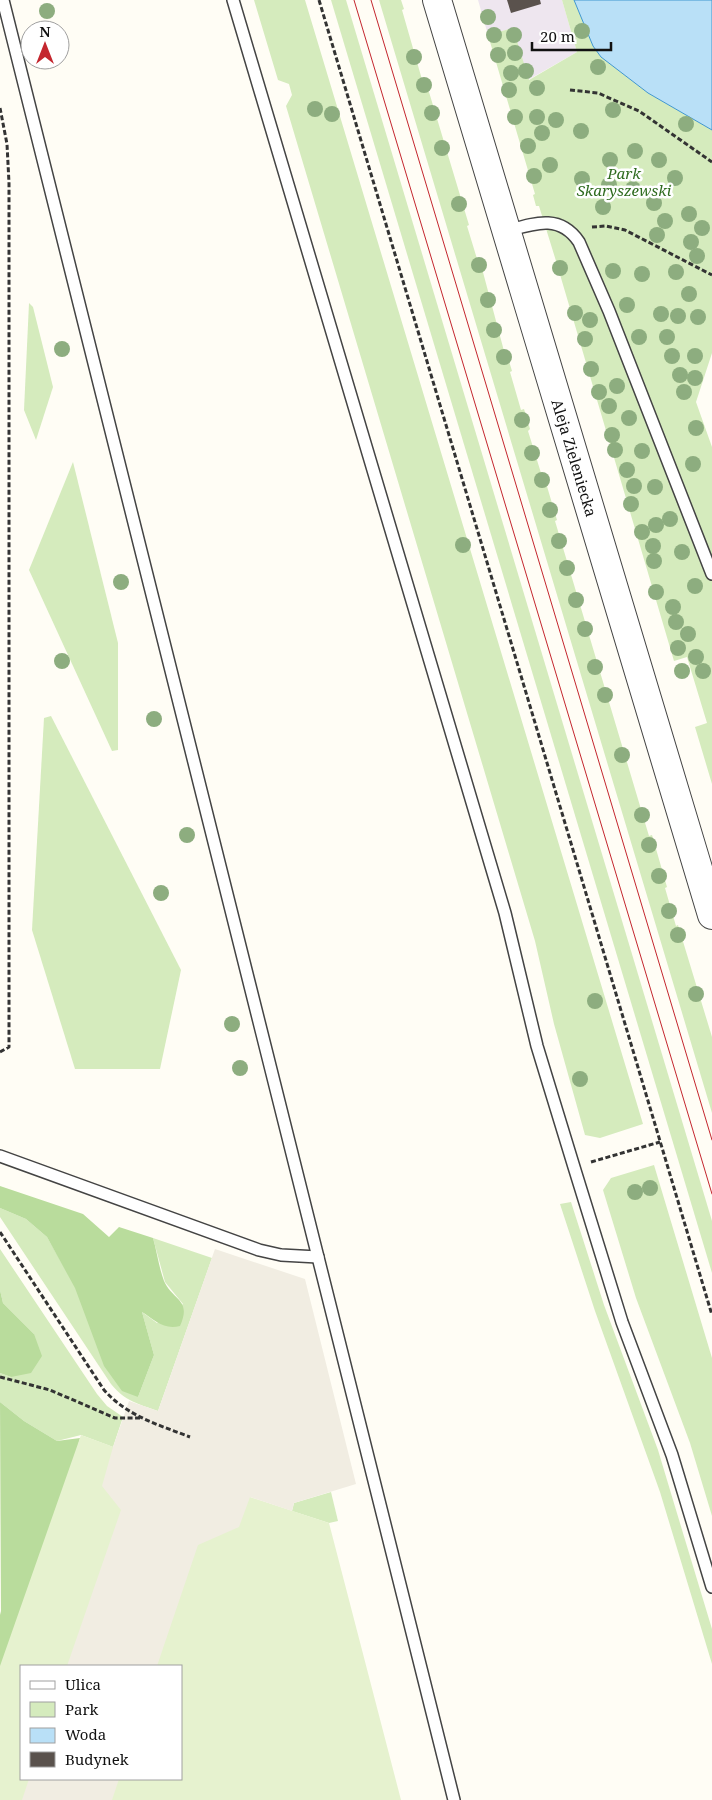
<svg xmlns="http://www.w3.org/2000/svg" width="712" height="1800" font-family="'Noto Serif',serif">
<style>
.industrial{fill:#eee6ef}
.green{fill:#d5ebbd}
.forest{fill:#b9dc9c}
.pitch{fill:#e6f2cf;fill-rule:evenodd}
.plaza{fill:#f1ede2}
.water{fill:#b9e0f7;stroke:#3f96cf}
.building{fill:#5a524d}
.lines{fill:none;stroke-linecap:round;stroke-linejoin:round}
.service-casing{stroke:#444;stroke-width:14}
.tertiary-casing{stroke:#444;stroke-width:30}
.path{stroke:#333;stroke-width:3;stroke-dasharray:5 2.5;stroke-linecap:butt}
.service{stroke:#fff;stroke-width:11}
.tertiary{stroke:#fff;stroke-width:28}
.tram{stroke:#c4262e;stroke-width:1}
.tree{fill:#8dad7f}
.labels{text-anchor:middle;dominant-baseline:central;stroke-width:5;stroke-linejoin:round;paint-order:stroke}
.park-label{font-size:15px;font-style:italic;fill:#2f6b1f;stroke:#fff}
.street-label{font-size:15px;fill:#111;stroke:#fff}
</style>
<rect width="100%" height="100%" fill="#fffdf5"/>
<!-- industrial -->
<polygon class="industrial" points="478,0 562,0 577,52 528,80 513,28 488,35"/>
<!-- green -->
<g class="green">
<polygon points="254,0 305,0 643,1124 600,1138 585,1135 554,1024 535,941 286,106 292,95 289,84 278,80"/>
<polygon points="331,0 346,0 712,1221 712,1273"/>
<polygon points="379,0 401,0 404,9 402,10 423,83 426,82 469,225 467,226 478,262 480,261 504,351 506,351 512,371 510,372 521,410 524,409 530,429 528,431 541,473 543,473 557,520 555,521 649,836 652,835 667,887 665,888 676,926 678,925 712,1037 712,1113"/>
<polygon points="562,0 574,0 593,46 601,57 648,93 712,130 712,353 696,402 712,447 712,784 695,727 707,723 687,657 674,661 556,261 539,206 536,206 533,195 535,194 488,35 513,28 529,80 577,52"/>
<polygon points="29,303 33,307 53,387 36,440 24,410"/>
<polygon points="73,462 118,643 118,750 112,751 29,570"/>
<polygon points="51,716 181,970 160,1069 75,1069 32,930 44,718"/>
<polygon points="654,1165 712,1358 712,1516 690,1443 636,1298 603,1190 611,1178"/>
<polygon points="571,1202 604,1305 658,1450 673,1500 712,1629 712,1664 660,1492 595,1311 560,1204"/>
<path d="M0,1208L26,1219L47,1237L138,1397L154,1355L142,1312L157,1323L183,1304L165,1282L153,1238L212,1258L158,1411C138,1404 125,1401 111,1384L0,1217Z"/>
<polygon points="0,1249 97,1394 107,1406 123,1417 113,1447 81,1435 57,1441 24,1421 0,1402 0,1373 11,1377 34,1334 3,1303 0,1290"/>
<polygon points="331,1492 338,1521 329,1523 292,1511 294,1503"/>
</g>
<!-- forest -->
<g class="forest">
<path d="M0,1186L83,1214L109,1237L119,1227L153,1238C157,1252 159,1268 164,1281C173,1301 192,1299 180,1326C163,1330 155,1320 142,1312L154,1355L138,1397L122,1391L104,1366L75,1288L47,1237L26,1219L0,1208Z"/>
<polygon points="0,1290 3,1303 34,1334 42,1356 31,1373 11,1377 0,1373"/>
<polygon points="0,1402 24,1421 57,1441 80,1438 21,1666 21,1779 0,1800 0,1615 1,1611"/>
</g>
<!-- pitch -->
<path class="pitch" d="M81,1435L250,1497L329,1523L401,1800H0V1666ZM21,1666H181V1779H21Z"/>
<!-- plaza -->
<g class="plaza">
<polygon points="215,1249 305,1279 356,1484 294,1503 292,1511 250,1497 239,1527 198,1545 157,1666 67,1666 121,1510 102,1486 113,1447 129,1401 158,1411"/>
<polygon points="29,1779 119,1779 112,1800 22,1800"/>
</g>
<!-- water -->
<polygon class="water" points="574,0 712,0 712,130 648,93 601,57 593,46"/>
<!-- building -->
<polygon class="building" points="507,0 540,0 541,4 511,13"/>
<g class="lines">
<defs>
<g id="service">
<polyline points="3,0 454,1800"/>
<polyline points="233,0 505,913 537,1046 574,1167 622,1322 672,1455 712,1587"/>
<path d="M507,231C535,223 560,214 579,242L609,311L712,574"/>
<polyline points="0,1156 259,1250 281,1255 318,1257"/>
</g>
<g id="tertiary">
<path id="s1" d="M437,0L712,915"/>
</g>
</defs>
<!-- service casing -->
<use href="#service" class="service-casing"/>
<!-- tertiary casing -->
<use href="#tertiary" class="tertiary-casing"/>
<!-- path -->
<g class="path">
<polyline points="319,0 712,1315"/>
<polyline points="570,90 598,93 639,111 712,162"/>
<polyline points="0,108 7,144 9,183 9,1047 0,1052"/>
<polyline points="592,227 606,226 625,230 712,275"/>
<polyline points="591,1162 660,1142"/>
<path d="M0,1232L104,1390C127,1416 159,1425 190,1437"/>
<polyline points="0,1377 50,1390 115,1418 140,1418"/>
</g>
<!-- service -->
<use href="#service" class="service"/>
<!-- tertiary -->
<use href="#tertiary" class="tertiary"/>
<!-- tram -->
<g class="tram">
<polyline points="354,0 712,1194"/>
<polyline points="371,0 712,1140"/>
</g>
</g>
<!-- trees -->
<g class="tree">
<circle cx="47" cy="11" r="8"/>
<circle cx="488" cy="17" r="8"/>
<circle cx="582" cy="31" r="8"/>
<circle cx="494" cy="35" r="8"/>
<circle cx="514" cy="35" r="8"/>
<circle cx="515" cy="53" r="8"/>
<circle cx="498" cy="55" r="8"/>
<circle cx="414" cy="57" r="8"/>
<circle cx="598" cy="67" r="8"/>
<circle cx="526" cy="71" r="8"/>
<circle cx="511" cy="73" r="8"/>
<circle cx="424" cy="85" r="8"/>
<circle cx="537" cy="88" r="8"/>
<circle cx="509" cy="90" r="8"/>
<circle cx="315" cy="109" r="8"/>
<circle cx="613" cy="110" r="8"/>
<circle cx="432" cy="113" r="8"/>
<circle cx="332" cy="114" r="8"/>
<circle cx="515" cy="117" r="8"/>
<circle cx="537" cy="117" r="8"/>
<circle cx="556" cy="120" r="8"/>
<circle cx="686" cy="124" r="8"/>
<circle cx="581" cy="131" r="8"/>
<circle cx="542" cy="133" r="8"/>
<circle cx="528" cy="146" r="8"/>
<circle cx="442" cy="148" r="8"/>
<circle cx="635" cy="151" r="8"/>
<circle cx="610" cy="160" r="8"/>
<circle cx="659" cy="160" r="8"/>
<circle cx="550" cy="165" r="8"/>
<circle cx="534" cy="176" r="8"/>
<circle cx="675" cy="178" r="8"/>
<circle cx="582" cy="179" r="8"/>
<circle cx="609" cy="185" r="8"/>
<circle cx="633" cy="189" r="8"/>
<circle cx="654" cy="203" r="8"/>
<circle cx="459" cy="204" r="8"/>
<circle cx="603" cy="207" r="8"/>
<circle cx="689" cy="214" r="8"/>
<circle cx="665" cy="221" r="8"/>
<circle cx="702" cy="228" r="8"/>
<circle cx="657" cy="235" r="8"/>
<circle cx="691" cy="242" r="8"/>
<circle cx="697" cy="256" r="8"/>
<circle cx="479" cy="265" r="8"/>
<circle cx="560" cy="268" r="8"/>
<circle cx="613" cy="271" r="8"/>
<circle cx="676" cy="272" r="8"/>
<circle cx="642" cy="274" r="8"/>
<circle cx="689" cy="294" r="8"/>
<circle cx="488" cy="300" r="8"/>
<circle cx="627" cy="305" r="8"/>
<circle cx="575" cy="313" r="8"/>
<circle cx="661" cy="314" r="8"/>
<circle cx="678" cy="316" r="8"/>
<circle cx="698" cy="317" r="8"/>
<circle cx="590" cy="320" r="8"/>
<circle cx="494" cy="330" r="8"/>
<circle cx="639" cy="337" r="8"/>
<circle cx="667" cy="337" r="8"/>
<circle cx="585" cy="339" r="8"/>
<circle cx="62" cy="349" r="8"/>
<circle cx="672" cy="356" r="8"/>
<circle cx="695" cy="356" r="8"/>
<circle cx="504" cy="357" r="8"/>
<circle cx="591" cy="369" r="8"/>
<circle cx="680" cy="375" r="8"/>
<circle cx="695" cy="378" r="8"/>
<circle cx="617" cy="386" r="8"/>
<circle cx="599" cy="392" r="8"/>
<circle cx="684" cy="392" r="8"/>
<circle cx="609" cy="406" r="8"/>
<circle cx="629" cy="418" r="8"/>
<circle cx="522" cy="420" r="8"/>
<circle cx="696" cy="428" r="8"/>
<circle cx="612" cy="435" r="8"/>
<circle cx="615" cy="450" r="8"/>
<circle cx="642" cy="451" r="8"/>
<circle cx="532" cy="453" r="8"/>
<circle cx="693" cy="464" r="8"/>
<circle cx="627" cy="470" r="8"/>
<circle cx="542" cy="480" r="8"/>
<circle cx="634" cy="486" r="8"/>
<circle cx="655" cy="487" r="8"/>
<circle cx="631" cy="504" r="8"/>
<circle cx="550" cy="510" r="8"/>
<circle cx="670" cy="519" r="8"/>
<circle cx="656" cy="525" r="8"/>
<circle cx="642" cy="532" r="8"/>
<circle cx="559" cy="541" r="8"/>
<circle cx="463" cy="545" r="8"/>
<circle cx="653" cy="546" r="8"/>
<circle cx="682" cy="552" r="8"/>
<circle cx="654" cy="561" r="8"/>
<circle cx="567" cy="568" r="8"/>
<circle cx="121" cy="582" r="8"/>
<circle cx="695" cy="586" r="8"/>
<circle cx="656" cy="592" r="8"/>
<circle cx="576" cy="600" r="8"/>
<circle cx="673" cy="607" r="8"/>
<circle cx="676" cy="622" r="8"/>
<circle cx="585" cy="629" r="8"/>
<circle cx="688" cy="634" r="8"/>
<circle cx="678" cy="648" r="8"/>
<circle cx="696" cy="657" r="8"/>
<circle cx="62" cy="661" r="8"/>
<circle cx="595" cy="667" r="8"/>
<circle cx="682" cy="671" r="8"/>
<circle cx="703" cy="671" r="8"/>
<circle cx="605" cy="695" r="8"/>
<circle cx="154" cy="719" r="8"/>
<circle cx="622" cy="755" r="8"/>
<circle cx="642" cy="815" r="8"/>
<circle cx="187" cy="835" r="8"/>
<circle cx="649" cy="845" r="8"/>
<circle cx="659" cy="876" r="8"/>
<circle cx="161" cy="893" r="8"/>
<circle cx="669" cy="911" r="8"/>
<circle cx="678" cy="935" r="8"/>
<circle cx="696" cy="994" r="8"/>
<circle cx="595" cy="1001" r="8"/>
<circle cx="232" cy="1024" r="8"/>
<circle cx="240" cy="1068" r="8"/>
<circle cx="580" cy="1079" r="8"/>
<circle cx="650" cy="1188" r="8"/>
<circle cx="635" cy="1192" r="8"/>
</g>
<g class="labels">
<!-- park labels -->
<g class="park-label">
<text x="624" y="173">Park<tspan x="624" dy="17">Skaryszewski</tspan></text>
</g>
<!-- street labels -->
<g class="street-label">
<text stroke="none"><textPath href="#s1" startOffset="478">Aleja Zieleniecka</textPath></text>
</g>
</g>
<!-- legend -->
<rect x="20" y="1665" width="162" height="115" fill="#ffffff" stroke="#a0a0a0"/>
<rect x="30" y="1681" width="25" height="8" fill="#ffffff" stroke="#a0a0a0"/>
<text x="65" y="1690" font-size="15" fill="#111111">Ulica</text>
<rect x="30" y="1702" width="25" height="15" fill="#d5ebbd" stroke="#a0a0a0"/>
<text x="65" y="1715" font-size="15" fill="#111111">Park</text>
<rect x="30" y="1728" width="25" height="15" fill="#b9e0f7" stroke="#a0a0a0"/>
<text x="65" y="1740" font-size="15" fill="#111111">Woda</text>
<rect x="30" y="1752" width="25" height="15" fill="#5a524d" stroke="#a0a0a0"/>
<text x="65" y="1765" font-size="15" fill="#111111">Budynek</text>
<!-- north arrow -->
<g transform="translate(45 45)"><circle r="24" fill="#ffffff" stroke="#a0a0a0"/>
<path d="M0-4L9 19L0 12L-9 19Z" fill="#c4262e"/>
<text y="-8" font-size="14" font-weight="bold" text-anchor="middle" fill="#111111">N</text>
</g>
<!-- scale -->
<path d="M532 42v8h79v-8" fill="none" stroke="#111111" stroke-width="2.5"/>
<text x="540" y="42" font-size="15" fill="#111111" stroke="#ffffff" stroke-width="4" paint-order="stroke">20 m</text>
</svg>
